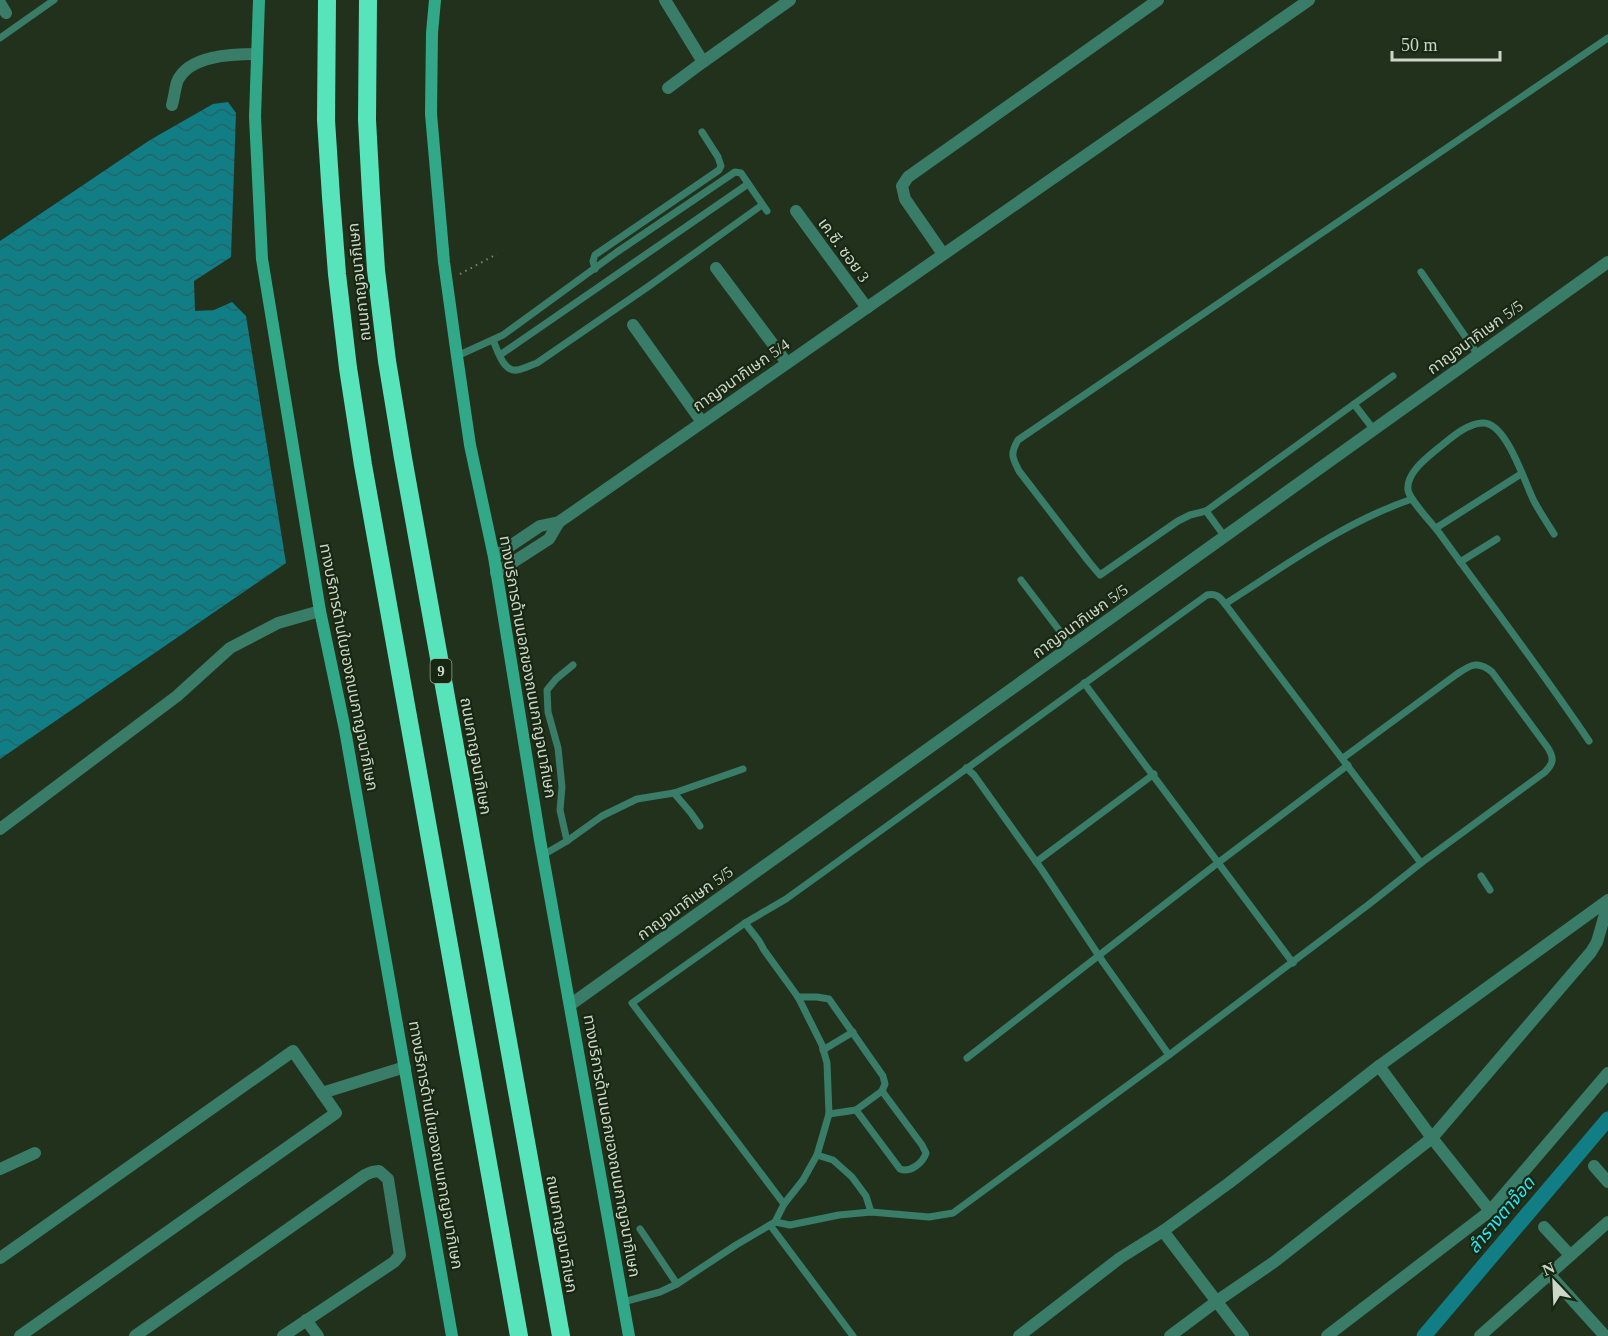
<svg xmlns="http://www.w3.org/2000/svg" width="1608" height="1336" font-family="'Times New Roman','Noto Sans Thai',serif">
<style>
.water{fill:url(#water-waves)}
.lines{fill:none;stroke-linecap:round;stroke-linejoin:round}
.canal{stroke:#117d85;stroke-width:15}
.path{stroke:#798574;stroke-width:2;stroke-dasharray:1.5 4.5;stroke-linecap:butt}
.lane{stroke:#397c67;stroke-width:7}
.street{stroke:#397c67;stroke-width:12}
.secondary{stroke:#31a988;stroke-width:12}
.highway{stroke:#57e4bb;stroke-width:18}
.labels{text-anchor:middle;dominant-baseline:central;stroke-width:4.5;stroke-linejoin:round;paint-order:stroke}
.shield{fill:#182712;stroke:#96a292;stroke-width:1.5}
.shield-label{font-size:15px;font-weight:bold;fill:#ccd6c9}
.street-label{font-size:16px;fill:#ccd6c9;stroke:#182712}
.water-label{font-size:18px;font-style:italic;fill:#26e8f7;stroke:#182712}
</style>
<defs>
<pattern id="water-waves" width="16" height="10" patternUnits="userSpaceOnUse" patternTransform="scale(1.5)"><rect width="16" height="10" fill="#117d85"/><path d="M0 5q4-4 8 0t8 0" fill="none" stroke="#236568"/></pattern>
</defs>
<rect width="100%" height="100%" fill="#22311c"/>
<!-- water -->
<polygon class="water" points="228,102 236,113 231,257 194,281 195,311 214,310 232,302 246,316 286,563 0,759 0,241 150,140 213,104"/>
<g class="lines">
<!-- canal -->
<polyline class="canal" points="1424,1336 1608,1119"/>
<!-- path -->
<polyline class="path" points="460,274 497,254"/>
<!-- lane -->
<g class="lane">
<polyline points="0,38 54,0"/>
<polyline points="595,269 593,261 595,255 719,170 721,166 718,157 702,132"/>
<polyline points="1421,272 1478,355"/>
<path d="M493,340C497,349 503,372 517,370C523,369 531,365 537,363L649,286L762,205"/>
<polyline points="500,355 748,184"/>
<polyline points="457,356 503,335 617,252 735,172 741,173 767,211"/>
<polyline points="1354,404 1393,376"/>
<path d="M1206,511L1190,515L1178,521L1100,575L1089,562L1019,471C1012,457 1010,454 1018,440L1608,38"/>
<polyline points="1436,528 1521,474"/>
<path d="M1554,534C1548,524 1541,514 1535,503C1525,485 1507,421 1482,423C1465,424 1449,440 1436,450C1425,459 1406,474 1408,490C1410,501 1433,524 1440,534C1490,603 1542,671 1589,741"/>
<polyline points="1225,537 1206,511 1354,404 1374,430"/>
<polyline points="1460,562 1497,539"/>
<polyline points="1021,580 1072,647"/>
<path d="M1225,604C1285,566 1344,522 1412,499"/>
<polyline points="1084,683 1293,963"/>
<polyline points="966,768 974,775 1042,870 1103,962 1169,1055"/>
<polyline points="674,793 691,813 700,826"/>
<polyline points="567,841 560,810 562,787 558,748 548,712 547,690 556,679 573,665"/>
<polyline points="543,855 567,841 602,816 637,799 674,793 743,769"/>
<polyline points="1036,862 1154,774"/>
<polyline points="1481,876 1490,890"/>
<polyline points="745,923 632,1003 784,1204"/>
<polyline points="798,997 817,997 829,999 883,1076 885,1084 882,1091 856,1110 829,1114"/>
<polyline points="823,1050 853,1032"/>
<polyline points="967,1058 1219,862 1348,765"/>
<path d="M856,1110L900,1169C910,1173 923,1163 926,1153L922,1145L882,1091"/>
<polyline points="817,1155 833,1160 852,1177 866,1196 871,1212"/>
<path d="M775,1222L790,1225L839,1215L871,1212L929,1217L953,1213L1169,1055L1368,905L1421,863L1545,772C1554,763 1554,758 1548,748L1492,672C1478,660 1470,665 1457,674L1343,758"/>
<polyline points="770,1225 853,1336"/>
<polyline points="640,1229 677,1284"/>
<path d="M623,1302L660,1292L677,1284L736,1245L775,1222L784,1204L803,1180L817,1155L829,1114L827,1063L822,1045L798,997L764,950L759,941L745,923L786,899L1207,595C1216,593 1220,597 1225,604L1421,863"/>
</g>
<!-- street -->
<g class="street">
<polyline points="665,0 703,62 790,0"/>
<polyline points="0,3 6,13"/>
<polyline points="668,88 703,62"/>
<path d="M172,105C174,98 175,89 177,82C188,55 233,54 257,54"/>
<polyline points="796,211 867,308"/>
<polyline points="943,254 905,199 902,186 908,177 1158,0"/>
<polyline points="716,268 787,363"/>
<polyline points="633,325 702,422"/>
<polyline points="494,557 540,526 559,522 1309,0"/>
<polyline points="496,573 549,539 559,522"/>
<polyline points="0,829 177,696 230,648 278,623 320,611"/>
<polyline points="570,1005 1608,262"/>
<polyline points="1379,1066 1608,900"/>
<polyline points="322,1093 405,1067"/>
<polyline points="1594,1166 1608,1182"/>
<polyline points="0,1169 35,1153"/>
<polyline points="1490,1211 1608,1073"/>
<polyline points="1544,1227 1570,1255"/>
<polyline points="1163,1231 1243,1336"/>
<polyline points="0,1258 293,1051 336,1113 20,1336"/>
<polyline points="1549,1274 1605,1336"/>
<polyline points="306,1320 318,1336"/>
<polyline points="135,1336 365,1175 372,1172 379,1171 388,1179 400,1255 394,1262 283,1336"/>
<polyline points="1019,1336 1120,1258 1163,1231 1229,1183 1379,1066 1432,1138 1490,1211 1327,1336"/>
<polyline points="1170,1336 1217,1301 1274,1262 1432,1138 1591,952 1597,942 1608,904"/>
<polyline points="1480,1336 1608,1222"/>
</g>
<!-- secondary -->
<g class="secondary">
<polyline points="259,0 255,117 262,259 320,611 345,730 452,1336"/>
<polyline points="435,0 432,33 431,114 444,262 457,356 470,445 494,557 540,840 629,1336"/>
</g>
<!-- highway -->
<g class="highway">
<polyline points="327,0 326,120 331,197 337,274 348,368 363,465 519,1336"/>
<polyline points="368,0 367,120 371,193 376,270 387,361 403,458 561,1336"/>
</g>
</g>
<g class="labels">
<!-- shield labels -->
<rect class="shield" x="430.5" y="659" width="21" height="24" rx="4.5"/>
<g class="shield-label">
<text x="441" y="671">9</text>
</g>
<!-- street labels -->
<g class="street-label">
<text transform="translate(844 250) rotate(54)">เค.ซี. ซอย 3</text>
<text transform="translate(359 282) rotate(-96)">ถนนกาญจนาภิเษก</text>
<text transform="translate(1475 337) rotate(-36)">กาญจนาภิเษก 5/5</text>
<text transform="translate(741 375) rotate(-35)">กาญจนาภิเษก 5/4</text>
<text transform="translate(1080 621) rotate(-36)">กาญจนาภิเษก 5/5</text>
<text transform="translate(349 667) rotate(79)">ทางบริการด้านในของถนนกาญจนาภิเษก</text>
<text transform="translate(528 667) rotate(80)">ทางบริการด้านนอกของถนนกาญจนาภิเษก</text>
<text transform="translate(476 756) rotate(80)">ถนนกาญจนาภิเษก</text>
<text transform="translate(685 903) rotate(-36)">กาญจนาภิเษก 5/5</text>
<text transform="translate(436 1145) rotate(80)">ทางบริการด้านในของถนนกาญจนาภิเษก</text>
<text transform="translate(612 1146) rotate(80)">ทางบริการด้านนอกของถนนกาญจนาภิเษก</text>
<text transform="translate(562 1234) rotate(80)">ถนนกาญจนาภิเษก</text>
</g>
<!-- water labels -->
<g class="water-label">
<text transform="translate(1501 1215) rotate(-50)">ลำรางตาจ๊อด</text>
</g>
</g>
<!-- north arrow -->
<g transform="translate(1554 1282) rotate(337)" stroke="#182712" stroke-width="4.5" paint-order="stroke">
<path d="M0-4.5L10 22L0 15L-10 22Z" fill="#ccd6c9"/>
<text y="-9" font-size="16" font-weight="bold" text-anchor="middle" fill="#ccd6c9">N</text>
</g>
<!-- scale -->
<path d="M1392 51v9h108v-9" fill="none" stroke="#ccd6c9" stroke-width="3"/>
<text x="1401" y="51" font-size="18" fill="#ccd6c9" stroke="#182712" stroke-width="4.5" paint-order="stroke">50 m</text>
</svg>
